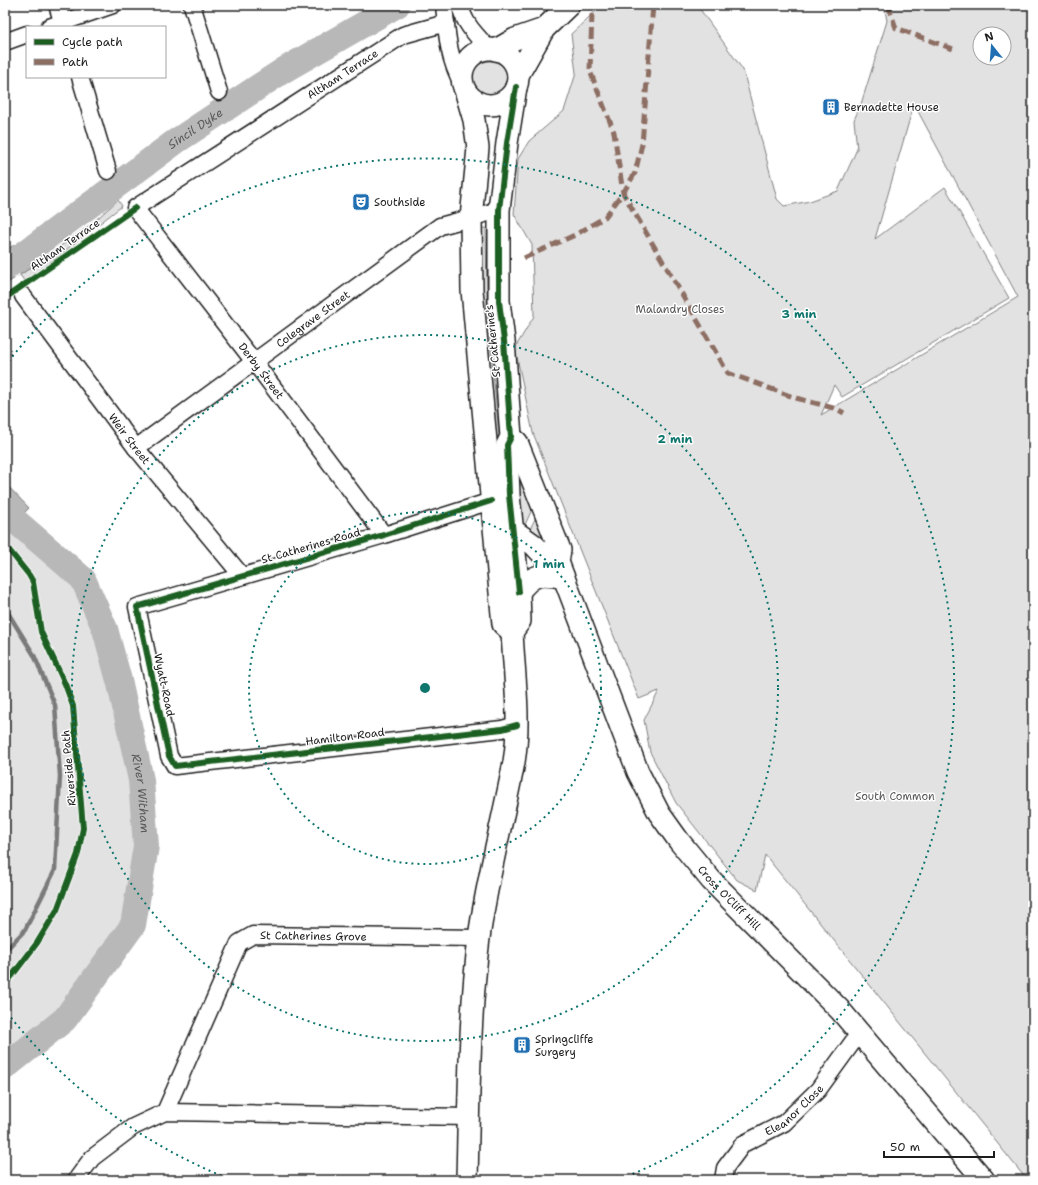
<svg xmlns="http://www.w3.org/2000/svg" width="1038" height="1185" font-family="'Shantell Sans',sans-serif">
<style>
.green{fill:#e2e2e2;stroke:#7f7f7f;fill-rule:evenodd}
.water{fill:#b8b8b8;stroke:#7a7a7a}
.pier{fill:#fff}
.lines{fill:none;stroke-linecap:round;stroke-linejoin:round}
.stream{stroke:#7a7a7a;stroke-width:4.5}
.river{stroke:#b8b8b8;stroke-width:26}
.minor-casing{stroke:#1c1c1c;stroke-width:19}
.major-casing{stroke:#1c1c1c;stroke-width:24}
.minor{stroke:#fff;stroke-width:16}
.major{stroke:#fff;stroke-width:21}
.quiet{stroke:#8d6e63;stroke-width:5;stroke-dasharray:10 5;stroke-linecap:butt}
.cycleway-casing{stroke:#fff;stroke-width:8}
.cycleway{stroke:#1b5e20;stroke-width:6}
.ring{fill:none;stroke:#0f766e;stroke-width:2;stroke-dasharray:2 4}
.labels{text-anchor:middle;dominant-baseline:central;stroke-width:3;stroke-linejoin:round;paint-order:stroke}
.street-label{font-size:11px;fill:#1c1c1c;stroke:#fff}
.poi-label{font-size:11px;fill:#1c1c1c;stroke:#fff;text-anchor:start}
.park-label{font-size:11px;fill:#575757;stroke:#fff}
.water-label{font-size:12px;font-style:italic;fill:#5a5a5a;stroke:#fff}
.centre{fill:#0f766e;stroke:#fff;stroke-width:2}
.ring-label{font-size:12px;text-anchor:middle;font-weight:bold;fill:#0f766e;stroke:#fff;stroke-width:3;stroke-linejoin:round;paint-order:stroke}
</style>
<rect width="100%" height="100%" fill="#fff"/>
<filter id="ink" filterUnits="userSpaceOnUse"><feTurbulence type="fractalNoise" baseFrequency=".025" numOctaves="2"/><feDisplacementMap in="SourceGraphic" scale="8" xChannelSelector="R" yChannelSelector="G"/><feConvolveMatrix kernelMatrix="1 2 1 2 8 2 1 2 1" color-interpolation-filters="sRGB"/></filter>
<g filter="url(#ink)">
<!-- green -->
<g class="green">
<path d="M602,5H697L743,70L777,199L784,206L810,201L838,191L857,149L854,120L861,104L887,21L884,5H1033V1180H1027L765,855L757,890L737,880L676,803L650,752L644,720L659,691L639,699L533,433L515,348L534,316L532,245L514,214L518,159L529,141L564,111L576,73L571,34ZM980,34H1004V58H980ZM914,104L1018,297L821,415L834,385L842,397L1009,298L945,187L875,239Z"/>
<circle cx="490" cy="79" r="18"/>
<polygon points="118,200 122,206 25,282 20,275 90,225"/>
<polygon points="479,228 486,228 487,306 505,499 487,383"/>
<polygon points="513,443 534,505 523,529 519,524"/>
<polygon points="538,513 549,543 544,545 531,534 531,527"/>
<polygon points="5,533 29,533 83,579 105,629 120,684 141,780 146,846 133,925 65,1019 5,1067"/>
</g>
<!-- water -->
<g class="water">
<path d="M38,235L35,265L6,284L5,251C14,243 27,241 38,235Z"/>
<polygon points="5,483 29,508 5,533"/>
</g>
<!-- pier -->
<polygon class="pier" points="5,256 20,275 15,279 5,267"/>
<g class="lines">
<!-- stream -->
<polyline class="stream" points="5,608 34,655 55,705 60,776 55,870 25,930 5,951"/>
<!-- river -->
<g class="river">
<path id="s1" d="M5,268L175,142L284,70L397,5"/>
<path id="s2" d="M5,512L83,579L105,629L120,684L141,780L146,846L133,925L65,1019L5,1067"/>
</g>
<defs>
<g id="minor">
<polyline points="57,5 64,27"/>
<polyline points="192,5 219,92"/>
<path d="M444,5C447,34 448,58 462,83"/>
<path d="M460,5C464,24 476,35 489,49"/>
<polyline points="49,27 113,5"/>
<polyline points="5,42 27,34"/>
<polyline points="80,77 108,171"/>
<path id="s3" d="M23,296L136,448L242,576"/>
<path id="s4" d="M136,448L440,226L499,210"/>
<polyline points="491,501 384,535 137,607 169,756 175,766 502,729 517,725"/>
<path id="s5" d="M384,535L255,363L135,208L403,35L446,23"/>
<path id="s6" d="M165,1112L239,943L253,935L479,938"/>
<polyline points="76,1180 92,1158 133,1127 165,1112 469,1117"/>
<path id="s7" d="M723,1180L725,1168L743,1144L784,1123L818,1090L860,1032"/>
</g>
<g id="major">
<circle cx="490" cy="77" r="28"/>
<polyline points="496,50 515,39 544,29"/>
<polyline points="518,75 544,29 569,5"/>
<polyline points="466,93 474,120 478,148 471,218 472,290 502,614 503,624 512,632"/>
<polyline points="511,437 517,442 560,550 558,562"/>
<polyline points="506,525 534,545 549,561 558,562"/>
<path id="s8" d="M558,562L638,772L659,813L679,841L711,880L840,1010L984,1180"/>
<path d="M519,592C533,573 542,573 564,578"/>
<polyline points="512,632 520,621 519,592 509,495 507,445 511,437 504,341 499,301 499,210 507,143 516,87"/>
<path d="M467,1180C469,1100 469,1018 479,938C487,878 503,821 514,762C521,720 514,675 512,632"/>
</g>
</defs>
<!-- minor casing -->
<use href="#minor" class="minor-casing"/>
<!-- major casing -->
<use href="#major" class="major-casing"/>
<!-- minor -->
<use href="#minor" class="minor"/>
<!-- major -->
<use href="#major" class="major"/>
<!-- quiet -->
<g class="quiet">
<polyline points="888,5 896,28 953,49"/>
<polyline points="592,14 590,71 614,132 623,193 728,373 796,398 837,409 844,413"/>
<polyline points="524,258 575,235 605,217 623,193 635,173 642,144 653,5"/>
</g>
<defs>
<g id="cycleway">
<polyline points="516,87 507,143 499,210 499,301 504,341 511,437 507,445 509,495 519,592"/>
<polyline points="5,298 135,208"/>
<polyline points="491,501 384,535 137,607 169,756 175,766 502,729 517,725"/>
<polyline points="5,545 29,575 33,582 41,632 65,684 73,706 83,828 78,854 57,910 37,943 5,985"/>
</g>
</defs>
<!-- cycleway casing -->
<use href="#cycleway" class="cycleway-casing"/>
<!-- cycleway -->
<use href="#cycleway" class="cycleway"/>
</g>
</g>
<!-- distance rings -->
<g class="ring">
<circle cx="425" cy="688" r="176"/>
<circle cx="425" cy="688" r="353"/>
<path d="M227 1178A529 529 0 0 1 5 1010M5 366A529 529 0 1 1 623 1178"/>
</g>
<!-- icons -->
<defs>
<symbol id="building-square" viewBox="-11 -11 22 22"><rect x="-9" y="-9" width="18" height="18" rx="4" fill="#1f6fb2" stroke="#fff"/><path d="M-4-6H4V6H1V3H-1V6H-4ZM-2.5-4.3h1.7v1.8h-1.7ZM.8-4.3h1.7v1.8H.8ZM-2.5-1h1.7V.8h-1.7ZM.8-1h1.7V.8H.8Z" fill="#fff"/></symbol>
<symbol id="theatre-square" viewBox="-11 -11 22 22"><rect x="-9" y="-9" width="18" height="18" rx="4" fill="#1f6fb2" stroke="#fff"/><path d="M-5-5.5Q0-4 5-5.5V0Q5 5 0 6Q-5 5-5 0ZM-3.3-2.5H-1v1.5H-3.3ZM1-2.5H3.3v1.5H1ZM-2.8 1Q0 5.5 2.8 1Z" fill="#fff"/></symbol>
</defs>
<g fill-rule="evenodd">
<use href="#building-square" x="821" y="97" width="20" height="20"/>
<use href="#theatre-square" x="351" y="192" width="20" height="20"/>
<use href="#building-square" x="512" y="1035" width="20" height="20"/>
</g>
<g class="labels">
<!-- street labels -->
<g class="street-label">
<text stroke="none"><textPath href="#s5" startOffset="658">Altham Terrace</textPath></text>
<text transform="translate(65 245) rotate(-35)">Altham Terrace</text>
<text stroke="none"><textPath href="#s4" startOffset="219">Colegrave Street</textPath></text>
<text transform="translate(493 341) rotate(-96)">St Catherine's</text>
<text transform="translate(261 371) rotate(53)">Derby Street</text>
<text stroke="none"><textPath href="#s3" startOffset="178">Weir Street</textPath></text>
<text transform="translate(311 546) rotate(-16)">St Catherines Road</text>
<text transform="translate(164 685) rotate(78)">Wyatt Road</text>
<text transform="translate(345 737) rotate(-7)">Hamilton Road</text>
<text transform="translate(69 768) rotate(-95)">Riverside Path</text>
<text stroke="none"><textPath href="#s8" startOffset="381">Cross O'Cliff Hill</textPath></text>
<text stroke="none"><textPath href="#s6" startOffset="261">St Catherines Grove</textPath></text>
<text stroke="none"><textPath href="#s7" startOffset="104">Eleanor Close</textPath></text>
</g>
<!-- poi labels -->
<g class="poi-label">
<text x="844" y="107">Bernadette House</text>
<text x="374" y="202">Southside</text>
<text x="535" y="1039">Springcliffe<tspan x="535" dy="13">Surgery</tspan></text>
</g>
<!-- park labels -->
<g class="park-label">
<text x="680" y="309">Malandry Closes</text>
<text x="895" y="796">South Common</text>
</g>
<!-- water labels -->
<g class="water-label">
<text stroke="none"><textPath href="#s1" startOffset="236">Sincil Dyke</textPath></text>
<text stroke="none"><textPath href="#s2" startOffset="326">River Witham</textPath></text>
</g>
</g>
<circle cx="425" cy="688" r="6" class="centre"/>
<g class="ring-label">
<text x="799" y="318">3 min</text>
<text x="675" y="443">2 min</text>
<text x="549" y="568">1 min</text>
</g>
<!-- margin -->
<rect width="1038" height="1185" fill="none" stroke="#fff" stroke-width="20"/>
<rect x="10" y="10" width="1018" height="1165" fill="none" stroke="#1c1c1c" stroke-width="1.5" filter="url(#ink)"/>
<!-- legend -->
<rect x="26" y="26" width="140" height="52" fill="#ffffff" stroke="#a4a4a4"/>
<rect x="34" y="39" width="20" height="6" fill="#1b5e20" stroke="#a4a4a4"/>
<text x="62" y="46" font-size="12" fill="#1c1c1c">Cycle path</text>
<rect x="34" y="59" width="20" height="6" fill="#8d6e63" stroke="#a4a4a4"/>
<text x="62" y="66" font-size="12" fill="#1c1c1c">Path</text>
<!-- north arrow -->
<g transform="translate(992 46) rotate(343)"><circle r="19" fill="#ffffff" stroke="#a4a4a4"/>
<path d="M0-3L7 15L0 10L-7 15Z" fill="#1f6fb2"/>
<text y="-6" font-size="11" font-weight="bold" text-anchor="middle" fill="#1c1c1c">N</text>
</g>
<!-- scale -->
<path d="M884 1151v6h110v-6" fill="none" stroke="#1c1c1c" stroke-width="2"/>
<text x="890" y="1151" font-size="12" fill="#1c1c1c" stroke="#ffffff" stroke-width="3" paint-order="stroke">50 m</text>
</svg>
